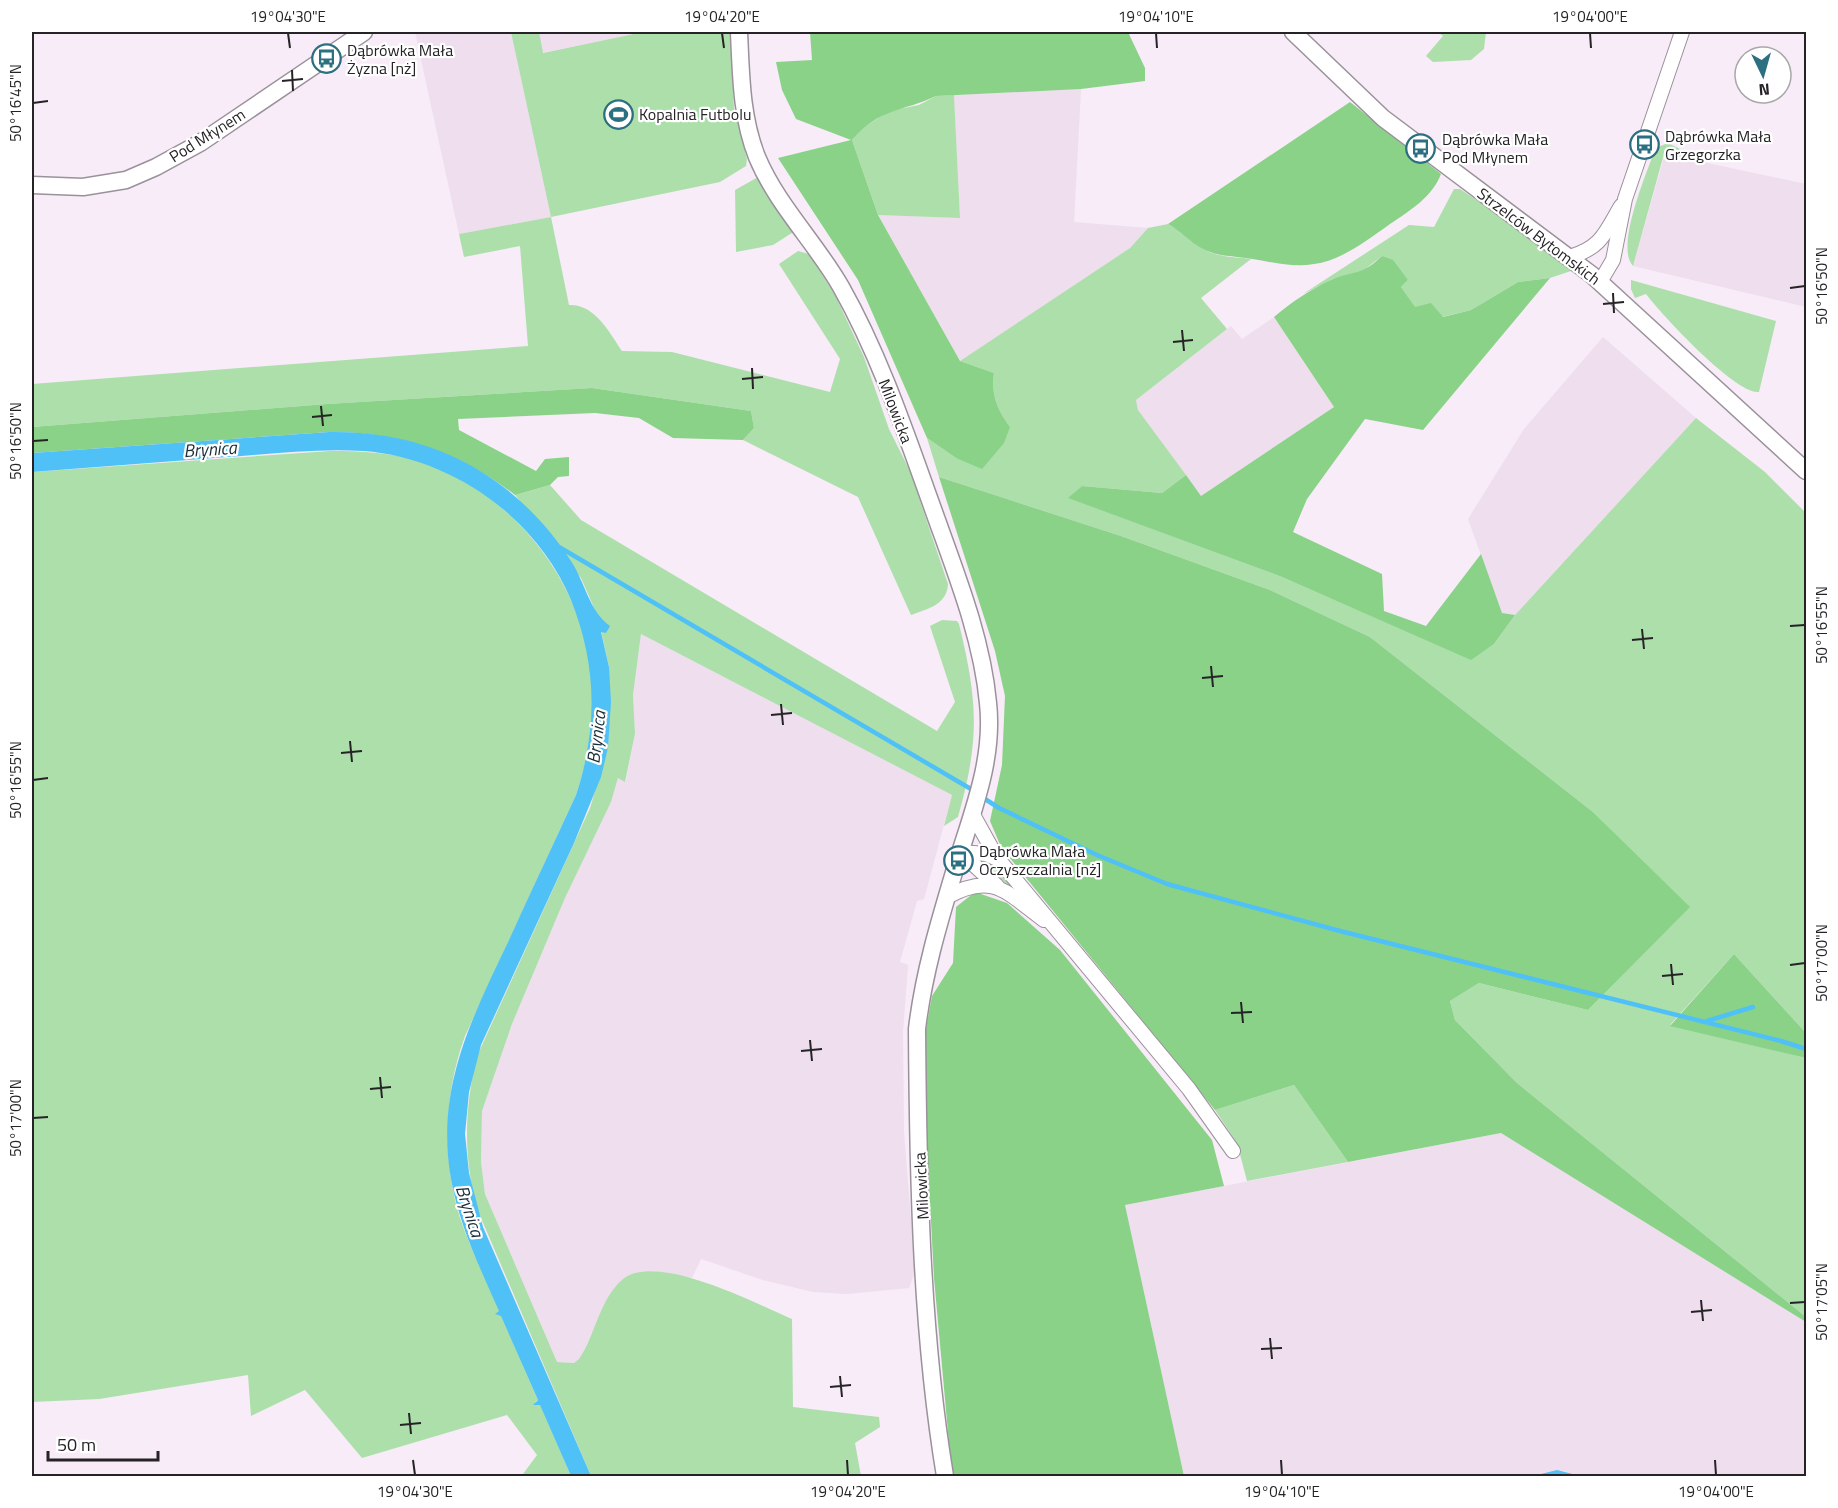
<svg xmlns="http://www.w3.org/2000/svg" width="1838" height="1508" font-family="'Titillium Web',sans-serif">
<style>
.built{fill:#eedeee}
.green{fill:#addfab}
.forest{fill:#89d287}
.water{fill:#4fc1f7}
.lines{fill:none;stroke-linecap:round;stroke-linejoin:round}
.stream{stroke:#4fc1f7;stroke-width:4.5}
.minor-casing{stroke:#9a919b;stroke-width:16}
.tertiary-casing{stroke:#9a919b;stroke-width:19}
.minor{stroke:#fff;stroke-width:14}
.tertiary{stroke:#fff;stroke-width:16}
.ticks{fill:none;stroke:#262327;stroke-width:2}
.labels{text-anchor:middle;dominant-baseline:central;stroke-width:4.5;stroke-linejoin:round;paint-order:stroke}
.poi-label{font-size:16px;fill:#262327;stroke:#fff;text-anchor:start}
.street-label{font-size:16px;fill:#262327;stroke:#fff}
.water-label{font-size:18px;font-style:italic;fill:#192d37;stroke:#fff}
.neatline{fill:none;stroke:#262327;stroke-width:2}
.ticks-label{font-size:15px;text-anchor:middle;fill:#262327}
</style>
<rect width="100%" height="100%" fill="#f7ecf7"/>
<!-- built -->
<g class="built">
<polygon points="415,32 643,32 517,58 551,217 459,234"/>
<polygon points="1081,89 1074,222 1148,228 1130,248 960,361 878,215 960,218 954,95"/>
<polygon points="1665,154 1806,184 1806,307 1633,266"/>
<polygon points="1274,317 1334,407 1201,496 1138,410 1136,400 1231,326 1242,339"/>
<polygon points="1603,337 1696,418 1515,615 1502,613 1468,519 1524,429"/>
<polygon points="641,634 952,795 924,899 917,901 900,962 908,965 903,1032 904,1132 915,1272 909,1288 847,1294 813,1292 763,1280 701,1259 692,1278 653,1271 638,1272 606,1304 579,1360 574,1363 557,1362 485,1194 481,1162 482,1111 512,1024 565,898 611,802 618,778 626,781 635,734 633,695"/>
<polygon points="1501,1133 1806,1322 1806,1476 1184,1476 1125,1205"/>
</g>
<!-- green -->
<g class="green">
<path d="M511,32H539L543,53L643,32H730L734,108L747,159L746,166L720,182L551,217L569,305C595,304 609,332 622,351L672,352L830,392L840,359L779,264L798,251L809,254L835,295L864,357L889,429L910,471L948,584C947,605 927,609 911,615L858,497L743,440L754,428L751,411L592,388L327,404L32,427V384L528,346L520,246L464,257L459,234L551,217Z"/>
<polygon points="1438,32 1486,32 1484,49 1471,60 1433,62 1426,56 1443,36"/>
<polygon points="954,95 960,218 878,215 852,140 861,129 889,111 919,105 936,96"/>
<path d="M1668,143L1680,149L1683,158L1664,154L1633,266C1615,247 1646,175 1654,152L1658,147Z"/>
<polygon points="760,176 795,231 773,245 736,252 735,190"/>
<polygon points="1454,189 1460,189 1509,222 1571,271 1550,278 1518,282 1471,310 1442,317 1415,308 1401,287 1408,280 1382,256 1360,273 1333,279 1303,294 1409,225 1434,227"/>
<path d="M1168,224C1180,231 1189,240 1200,247C1213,257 1235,257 1251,259L1201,298L1227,329L1136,400L1138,410L1186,475L1162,493L1082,486L1069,498L1282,577L1471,659L1494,644L1515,615L1696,418L1765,472L1806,513V1033L1734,954L1670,1025L1806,1058V1317L1517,1083L1455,1020L1450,1001L1479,983L1588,1010L1689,907L1593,812L1370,637L1270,590L1121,536L939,477L927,438L956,458L1010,427C997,409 991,395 994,373L960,361L1130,248L1148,228Z"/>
<path d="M1631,280L1776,321L1759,392C1736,395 1661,314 1646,294L1635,298L1631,289Z"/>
<path d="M330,451C366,451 404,453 437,468C528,506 594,602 593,701C593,734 586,764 576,795L465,1036C444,1093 442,1160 460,1218C471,1250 486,1280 500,1311L496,1314L501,1315L538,1400L535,1402L540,1404L571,1476H524L523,1474L537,1455L507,1415L362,1458L305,1390L251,1416L248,1375L99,1399L32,1402V472Z"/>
<path d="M550,485L581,520L937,731L955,702L930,626L942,620L957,621L959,624C978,702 980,739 958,817L944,826L952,795L641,634L633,695L635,734L625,782L618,778L611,802L565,898L512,1024L482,1111L481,1162L485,1194L557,1362L574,1363L579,1359C595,1336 600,1298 623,1279C658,1252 756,1304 792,1319L793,1407L879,1417L880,1427L855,1443L861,1476H591L478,1211C463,1158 464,1110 477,1056L590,808L608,748L609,667L598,617L581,578L515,495Z"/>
<polygon points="980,860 993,862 1041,915"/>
<polygon points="1294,1085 1348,1162 1247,1181 1237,1143 1215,1110"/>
</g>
<!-- forest -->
<g class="forest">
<path d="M810,32H1128L1145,68V81L1081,89L936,96C902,112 879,108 852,140L878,215L960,361L994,373C991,395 997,409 1010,427L1004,443L982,469L956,458L927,438L858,280L778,158L851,140L796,119L782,90L776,62L812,60Z"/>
<path d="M1350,102L1441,174C1432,197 1411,210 1390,224C1369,239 1341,261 1314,264C1291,268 1268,261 1246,258C1231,256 1215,256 1201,248C1192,243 1180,231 1168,224Z"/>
<path d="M1382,256L1393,260L1408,280L1401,287L1415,307L1431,303L1443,317L1471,310L1518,282L1550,278L1423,430L1365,419L1307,499L1293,532L1382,574L1384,611L1426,626L1481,554L1502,613L1515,615L1494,644L1471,660L1282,577L1068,498L1082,486L1162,493L1186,475L1201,496L1334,407L1274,317C1292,302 1309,290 1331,280C1354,270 1360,277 1382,256Z"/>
<path d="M592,388L751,411L754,428L743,440L673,438L639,418L595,413L458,419L459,430L536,471L545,459L569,457V476L558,477L550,485L515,495C461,453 397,431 329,432L32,453V427L327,404Z"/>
<polygon points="939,477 1121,536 1270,590 1370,637 1593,812 1690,907 1588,1010 1479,983 1450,1001 1455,1020 1517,1083 1806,1317 1806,1322 1501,1133 1348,1162 1294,1085 1215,1110 1001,847 990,821 1002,765 1005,696 995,651"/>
<polygon points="975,892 1007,903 1060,950 1212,1140 1224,1186 1125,1205 1184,1476 952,1476 934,1278 922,1050 932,996 953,963 956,907"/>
<polygon points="1734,954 1806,1033 1806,1058 1670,1026"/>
</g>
<!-- water -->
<g class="water">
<path d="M329,432C431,430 515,475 571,561C585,582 589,611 610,626L606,633L601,632L609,667L611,702L608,748L601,777L574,843L481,1045L469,1092L465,1134L469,1173L483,1227L591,1476H571L540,1405H533L538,1400L501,1316L495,1314L499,1311C480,1268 459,1225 451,1179C435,1088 472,1018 509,940C531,891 554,843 576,795C598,728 597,665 571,600C537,518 451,457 363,451C318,448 272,454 227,457C162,462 97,467 32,472V453Z"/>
<polygon points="1557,1470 1580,1476 1533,1476"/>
</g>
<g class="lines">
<!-- stream -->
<g class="stream">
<polyline points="559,547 976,792"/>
<polyline points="982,797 999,808 1097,855 1167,884 1340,931 1781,1041 1806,1049"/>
<polyline points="1707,1021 1753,1007"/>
</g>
<defs>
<g id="minor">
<path d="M1570,257C1602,247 1605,233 1621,206"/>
<polyline points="1600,282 1613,260 1625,199 1682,32"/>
<polyline points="972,813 997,858"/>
<polyline points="960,852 986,854 999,860 1189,1089 1233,1151"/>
<polyline points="960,852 997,886"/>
<path d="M947,897C993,871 1007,893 1044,920"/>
</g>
<g id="tertiary">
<path d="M739,32C741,74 741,117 757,157C777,205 816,243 841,287C880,356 906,434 933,509C955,571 982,637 988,703C994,757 974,808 958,859C941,916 924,970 917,1029C918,1177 921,1331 945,1476"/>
<polyline points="1293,32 1383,118 1592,275 1806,471"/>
<polyline points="32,185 83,187 126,180 156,167 200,143 364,32"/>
</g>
</defs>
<!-- minor casing -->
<use href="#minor" class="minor-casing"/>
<!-- tertiary casing -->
<use href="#tertiary" class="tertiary-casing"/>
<!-- minor -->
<use href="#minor" class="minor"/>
<!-- tertiary -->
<use href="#tertiary" class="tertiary"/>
</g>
<!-- ticks -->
<path class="ticks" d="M288,33L290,48M722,33L724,48M1156,33L1157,48M1590,33L1591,48M292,70L293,91M282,81L303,79M33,103L48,101M1790,288L1805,286M1613,293L1614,313M1603,304L1624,302M1182,330L1184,351M1173,342L1193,340M752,368L753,389M742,379L763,377M321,406L323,426M312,417L332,415M33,441L48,440M1790,626L1805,625M1642,629L1644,649M1632,640L1653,638M1211,666L1213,687M1202,678L1223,676M781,704L783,725M771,715L792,713M350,741L352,762M341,753L362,751M33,780L48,778M1671,964L1673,985M1790,965L1805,963M1662,976L1683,974M1241,1002L1243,1023M1231,1013L1252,1012M810,1040L812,1061M801,1051L822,1049M380,1077L382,1098M370,1089L391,1087M33,1118L48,1117M1701,1300L1703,1321M1790,1303L1805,1302M1691,1312L1712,1310M1270,1338L1272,1359M1261,1349L1282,1348M840,1376L842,1397M830,1387L851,1385M409,1413L411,1434M400,1425L421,1423M413,1460L415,1475M847,1460L848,1475M1281,1460L1282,1475M1715,1460L1716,1475"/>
<!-- icons -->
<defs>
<symbol id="bus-ring" viewBox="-11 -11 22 22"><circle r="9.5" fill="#fff" stroke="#2b6f80" stroke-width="1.5"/><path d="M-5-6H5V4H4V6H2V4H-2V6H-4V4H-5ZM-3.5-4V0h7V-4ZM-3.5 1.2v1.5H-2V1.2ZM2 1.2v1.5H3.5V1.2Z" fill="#2b6f80"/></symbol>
<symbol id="stadium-ring" viewBox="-11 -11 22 22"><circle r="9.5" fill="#fff" stroke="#2b6f80" stroke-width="1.5"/><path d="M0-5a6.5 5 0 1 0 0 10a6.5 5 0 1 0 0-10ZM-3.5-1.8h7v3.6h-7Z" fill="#2b6f80"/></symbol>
</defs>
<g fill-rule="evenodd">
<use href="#bus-ring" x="310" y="42" width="33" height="33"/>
<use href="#stadium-ring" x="602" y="98" width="33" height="33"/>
<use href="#bus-ring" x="1628" y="128" width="33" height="33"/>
<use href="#bus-ring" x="1404" y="132" width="33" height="33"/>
<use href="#bus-ring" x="942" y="844" width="33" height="33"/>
</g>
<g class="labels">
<!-- poi labels -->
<g class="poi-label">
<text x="347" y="50">Dąbrówka Mała<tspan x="347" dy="18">Żyzna [nż]</tspan></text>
<text x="639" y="114">Kopalnia Futbolu</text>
<text x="1665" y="136">Dąbrówka Mała<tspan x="1665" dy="18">Grzegorzka</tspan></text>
<text x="1442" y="139">Dąbrówka Mała<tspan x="1442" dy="18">Pod Młynem</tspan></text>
<text x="979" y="851">Dąbrówka Mała<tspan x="979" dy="18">Oczyszczalnia [nż]</tspan></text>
</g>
<!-- street labels -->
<g class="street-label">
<text transform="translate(207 135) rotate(-32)">Pod Młynem</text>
<text transform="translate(1539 236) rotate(37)">Strzelców Bytomskich</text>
<text transform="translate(896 411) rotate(69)">Milowicka</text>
<text transform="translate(921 1186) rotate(-93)">Milowicka</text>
</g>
<!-- water labels -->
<g class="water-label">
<text transform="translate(210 449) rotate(-4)">Brynica</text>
<text transform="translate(596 737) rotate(-83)">Brynica</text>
<text transform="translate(470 1211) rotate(72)">Brynica</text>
</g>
</g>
<!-- border -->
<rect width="1838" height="1508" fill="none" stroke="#ffffff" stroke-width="66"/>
<!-- north arrow -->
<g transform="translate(1763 75) rotate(175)"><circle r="28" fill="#ffffff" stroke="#a8a7a9" stroke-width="1.5"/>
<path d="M0-4.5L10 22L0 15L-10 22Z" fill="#2b6f80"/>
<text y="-9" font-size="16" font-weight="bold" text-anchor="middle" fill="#262327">N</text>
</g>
<!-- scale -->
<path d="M48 1451v9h110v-9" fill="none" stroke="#262327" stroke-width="3"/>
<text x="57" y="1451" font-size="18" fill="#262327" stroke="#ffffff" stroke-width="4.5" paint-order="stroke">50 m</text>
<rect x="33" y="33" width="1772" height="1442" class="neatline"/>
<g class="ticks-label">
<text x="288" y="22">19°04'30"E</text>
<text x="722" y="22">19°04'20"E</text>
<text x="1156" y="22">19°04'10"E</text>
<text x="1590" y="22">19°04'00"E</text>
<text transform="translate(16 103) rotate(-90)" y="5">50°16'45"N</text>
<text transform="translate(1822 286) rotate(-90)" y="5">50°16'50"N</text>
<text transform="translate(16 441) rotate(-90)" y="5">50°16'50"N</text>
<text transform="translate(1822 625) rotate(-90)" y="5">50°16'55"N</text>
<text transform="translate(16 780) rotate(-90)" y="5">50°16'55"N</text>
<text transform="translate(1822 963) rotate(-90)" y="5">50°17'00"N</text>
<text transform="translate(16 1118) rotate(-90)" y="5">50°17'00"N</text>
<text transform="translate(1822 1302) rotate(-90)" y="5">50°17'05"N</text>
<text x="415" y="1497">19°04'30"E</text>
<text x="848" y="1497">19°04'20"E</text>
<text x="1282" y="1497">19°04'10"E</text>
<text x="1716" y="1497">19°04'00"E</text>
</g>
</svg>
